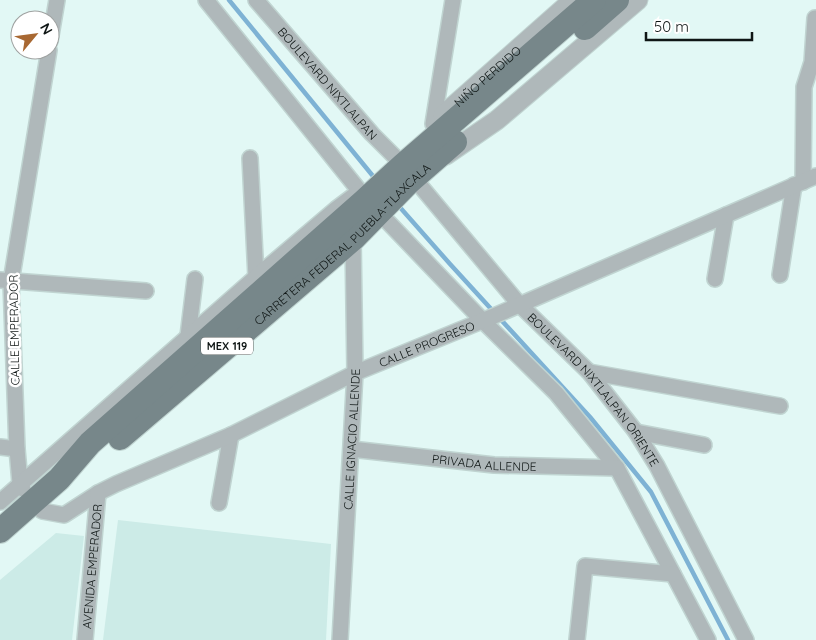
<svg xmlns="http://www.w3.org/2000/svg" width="816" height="640" font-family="Quicksand,sans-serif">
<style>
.built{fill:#ccebe7}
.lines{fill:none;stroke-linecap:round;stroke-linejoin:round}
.stream{stroke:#7eb2d4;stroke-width:4.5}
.minor-casing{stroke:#c0d4d1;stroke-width:18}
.tertiary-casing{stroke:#c0d4d1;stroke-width:21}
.primary-casing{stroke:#c0d4d1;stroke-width:26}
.minor{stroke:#afb8ba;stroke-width:15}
.tertiary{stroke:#afb8ba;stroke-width:19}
.primary{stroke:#77878a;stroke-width:24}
.labels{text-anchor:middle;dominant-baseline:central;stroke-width:5;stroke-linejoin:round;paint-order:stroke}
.shield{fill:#fff;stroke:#575c5b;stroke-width:1}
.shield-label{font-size:11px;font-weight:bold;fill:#0f1615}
.street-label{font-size:12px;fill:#0f1615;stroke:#fff}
</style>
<rect width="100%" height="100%" fill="#e2f8f5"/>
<!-- built -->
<g class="built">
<polygon points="118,520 331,544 326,640 103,640"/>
<polygon points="56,533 84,536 72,640 0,640 0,580"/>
</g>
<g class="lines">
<!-- stream -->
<g class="stream">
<polyline points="229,0 377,181"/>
<polyline points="397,204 450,264 590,417 651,492 728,640"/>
</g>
<defs>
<g id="minor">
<polyline points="206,0 366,199 482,320 556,393 617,468 708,640"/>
<path id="s1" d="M256,0L372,134L403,165L519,304L589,372L636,432L657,466L746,640"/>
<polyline points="50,41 57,0"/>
<polyline points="433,124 453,0"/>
<polyline points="250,158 256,277"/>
<polyline points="803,182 804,87 812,62 815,18"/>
<polyline points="780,275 794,185"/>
<polyline points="715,279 726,215"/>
<polyline points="0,280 146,291"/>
<polyline points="188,336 195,279"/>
<polyline points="589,372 780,406"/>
<polyline points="636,432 704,445"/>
<polyline points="0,447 17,449"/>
<path id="s2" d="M351,449L494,465L617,468"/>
<polyline points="23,489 20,483 17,449 11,282 49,50"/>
<polyline points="0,502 256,277 336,209 360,191"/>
<polyline points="219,503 231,435"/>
<path id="s3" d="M42,511L64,515L98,493L116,484L231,435L355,373L494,316L816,176"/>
<path id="s4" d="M85,640L98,493"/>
<path id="s5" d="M340,640L355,373L353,239"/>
<polyline points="577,640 585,566 673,574"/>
</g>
<g id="tertiary">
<path id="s6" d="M443,115L573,0"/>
<polyline points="446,155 497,120 638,0"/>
</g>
<g id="primary">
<polyline points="585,28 617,0"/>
<path id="s7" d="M120,438L353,239L408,183L455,142"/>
<polyline points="0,531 59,479 90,443 364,201 403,165 594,0"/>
</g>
</defs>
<!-- minor casing -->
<use href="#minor" class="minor-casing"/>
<!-- tertiary casing -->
<use href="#tertiary" class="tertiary-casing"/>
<!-- primary casing -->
<use href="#primary" class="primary-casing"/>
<!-- minor -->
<use href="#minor" class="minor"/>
<!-- tertiary -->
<use href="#tertiary" class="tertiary"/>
<!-- primary -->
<use href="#primary" class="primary"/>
</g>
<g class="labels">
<!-- shield labels -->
<rect class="shield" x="201" y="337.5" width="52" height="17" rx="4"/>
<g class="shield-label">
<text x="227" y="346">MEX 119</text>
</g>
<!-- street labels -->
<g class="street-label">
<text stroke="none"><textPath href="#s6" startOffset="59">NIÑO PERDIDO</textPath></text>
<text stroke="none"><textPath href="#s1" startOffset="110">BOULEVARD NIXTLALPAN</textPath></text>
<text stroke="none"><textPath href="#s7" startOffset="295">CARRETERA FEDERAL PUEBLA-TLAXCALA</textPath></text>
<text transform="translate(14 330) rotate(-91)">CALLE EMPERADOR</text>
<text stroke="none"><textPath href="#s3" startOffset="424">CALLE PROGRESO</textPath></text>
<text stroke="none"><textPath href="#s1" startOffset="516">BOULEVARD NIXTLALPAN ORIENTE</textPath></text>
<text stroke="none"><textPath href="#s5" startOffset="201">CALLE IGNACIO ALLENDE</textPath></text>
<text stroke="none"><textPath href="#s2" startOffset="134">PRIVADA ALLENDE</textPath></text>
<text stroke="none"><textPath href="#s4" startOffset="74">AVENIDA EMPERADOR</textPath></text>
</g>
</g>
<!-- north arrow -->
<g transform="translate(35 35) rotate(61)"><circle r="24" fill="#ffffff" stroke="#9fa2a1"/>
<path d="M0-4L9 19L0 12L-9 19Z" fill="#a86832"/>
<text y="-8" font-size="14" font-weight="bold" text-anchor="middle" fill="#0f1615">N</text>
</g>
<!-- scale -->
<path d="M646 32v8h106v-8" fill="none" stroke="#0f1615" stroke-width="2.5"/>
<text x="654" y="32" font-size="15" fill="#0f1615" stroke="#ffffff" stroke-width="4" paint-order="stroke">50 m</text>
</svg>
